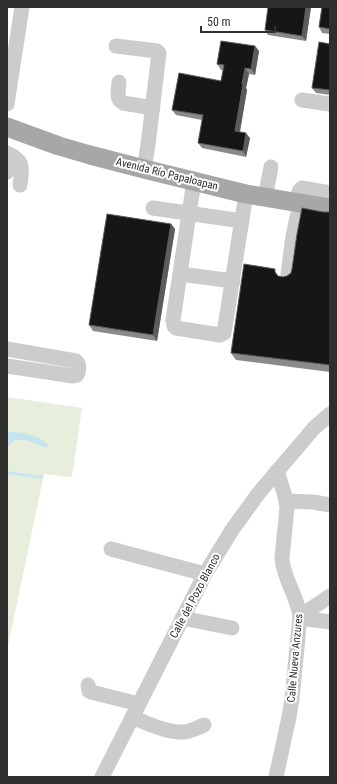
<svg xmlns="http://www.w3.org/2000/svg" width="337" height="784" font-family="'Roboto Condensed',sans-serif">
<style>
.green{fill:#e8eedc}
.water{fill:#c6e4ef}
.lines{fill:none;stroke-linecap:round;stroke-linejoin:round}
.minor{stroke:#ccc;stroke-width:15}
.major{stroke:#a7a7a7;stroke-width:19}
.wall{fill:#8a8a8a}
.shaded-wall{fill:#5c5c5c}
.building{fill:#161616;stroke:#5c5c5c}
.labels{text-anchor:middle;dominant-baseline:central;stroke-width:4;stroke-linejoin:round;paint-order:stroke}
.street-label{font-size:11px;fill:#2f2f2f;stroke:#fff}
</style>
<rect width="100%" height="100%" fill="#fff"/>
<!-- green -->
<polygon class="green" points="7,397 82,408 72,477 44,474 7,651"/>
<!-- water -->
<g class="water">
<path d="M7,432C23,432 39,434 50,447L41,446L25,440H14L9,446H7Z"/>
<polygon points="7,471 43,476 43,479 7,474"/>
</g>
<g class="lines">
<!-- minor -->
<g class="minor">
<polyline points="116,46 157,51 159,53 148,145 144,169"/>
<path d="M119,82C119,89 115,99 123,103L153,108"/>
<polyline points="302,100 330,104"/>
<polyline points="7,104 22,7"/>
<path d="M7,153C25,161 22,168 20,185"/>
<polyline points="7,172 10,155"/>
<polyline points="194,181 173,320 174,326 176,328 220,335 224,333 246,194"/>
<polyline points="265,198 271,167"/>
<polyline points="296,203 299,191 302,188 330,193"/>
<polyline points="153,208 242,221"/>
<polyline points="180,274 233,281"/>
<path d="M288,275C291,250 293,228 301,203"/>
<path d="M7,349L76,361C80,364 79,371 77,375L73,376L7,366"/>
<polyline points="287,501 313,502 330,505"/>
<polyline points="111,549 205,574"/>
<polyline points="300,616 330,596"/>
<polyline points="182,618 232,628"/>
<polyline points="300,618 330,622"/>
<polyline points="88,685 89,691 91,692 139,704"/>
<path d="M132,717C147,723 167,733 183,732C190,732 197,728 204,725"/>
<polyline points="102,777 205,574 232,530 258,494 314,428 330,414"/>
<path d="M276,777L289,717L292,699L300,616C297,595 283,578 282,558L287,508L285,496L277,471"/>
</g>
<!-- major -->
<polyline class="major" points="7,127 59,146 90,155 144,169 246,194 330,208"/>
</g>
<!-- wall -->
<g class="wall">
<polygon points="311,7 306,41 268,35 265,30"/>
<polygon points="330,7 330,34 322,33 319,27"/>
<polygon points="330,44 330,95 316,93 312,88"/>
<polygon points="255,46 259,51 255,75 249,74 246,88 247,90 240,132 250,138 246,157 202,148 198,143 202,120 176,115 172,110 221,81 223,70 221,70 217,64"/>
<polygon points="330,211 330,372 236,360 231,353 279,276 283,277 287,276 291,273 323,212 329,212"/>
<polygon points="171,224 175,229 157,341 93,331 89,325"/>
</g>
<!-- shaded-wall -->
<g class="shaded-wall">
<polygon points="306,7 311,7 306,41 302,36"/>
<polygon points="255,46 259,51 255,75 251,69"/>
<polygon points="245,68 249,74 246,88 247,90 239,136 235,131"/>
<polygon points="246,133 250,138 246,157 243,151"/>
<polygon points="171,224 175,229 157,341 153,335"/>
</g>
<!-- building -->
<g class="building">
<polygon points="268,7 306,7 302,36 265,30"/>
<polygon points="322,7 330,7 330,29 319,27"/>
<polygon points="221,41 255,46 251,69 245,68 242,84 243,84 235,131 246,133 243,151 198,143 203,115 172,110 179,73 221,81 224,65 217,64"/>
<polygon points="319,42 330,44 330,90 312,88"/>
<polygon points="302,208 323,212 329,212 330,211 330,365 231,353 244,264 275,269 275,272 278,276 283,277 287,276 291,273 292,269 297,234"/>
<polygon points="107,214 171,224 153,335 89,325"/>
</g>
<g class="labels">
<!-- street labels -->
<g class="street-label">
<text transform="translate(167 174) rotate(14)">Avenida Río Papaloapan</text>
<text transform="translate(195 596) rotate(-62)">Calle del Pozo Blanco</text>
<text transform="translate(295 658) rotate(-85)">Calle Nueva Anzures</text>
</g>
</g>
<!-- border -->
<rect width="337" height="784" fill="none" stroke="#2f2f2f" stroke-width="16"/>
<!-- scale -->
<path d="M201 26v6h74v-6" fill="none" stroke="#2f2f2f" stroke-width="2"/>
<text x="207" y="26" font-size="12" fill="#2f2f2f" stroke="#ffffff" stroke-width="3" paint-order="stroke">50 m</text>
</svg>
